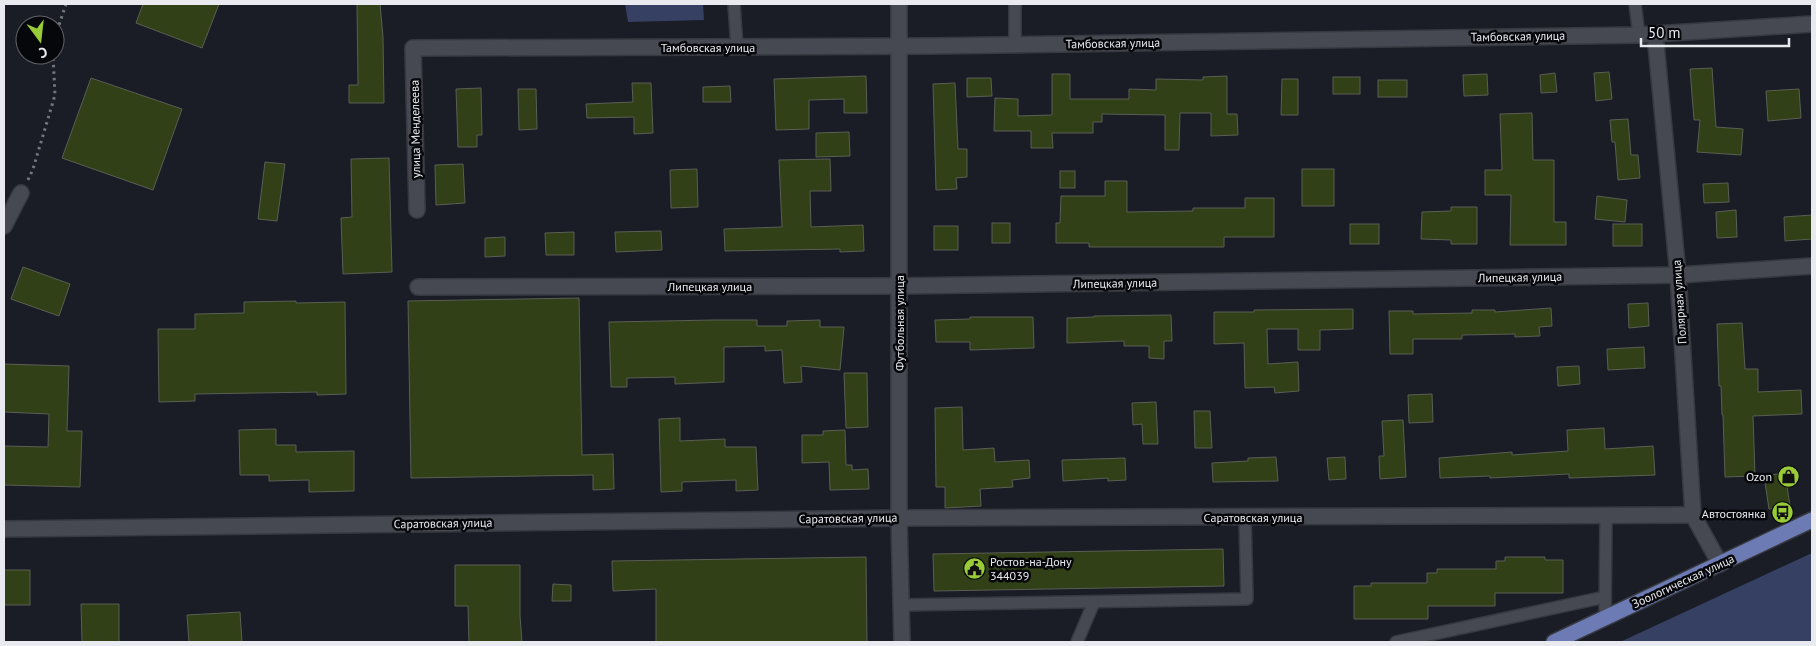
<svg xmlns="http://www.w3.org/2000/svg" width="1816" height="646" font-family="'PT Sans',sans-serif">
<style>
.green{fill:#364063}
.building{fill:#314017;stroke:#5a5e54}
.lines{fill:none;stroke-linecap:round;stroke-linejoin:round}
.lane-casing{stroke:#373940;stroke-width:14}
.street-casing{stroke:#373940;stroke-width:18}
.secondary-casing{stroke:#373940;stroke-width:18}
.primary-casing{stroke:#373940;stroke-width:18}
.path{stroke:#72757c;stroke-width:3;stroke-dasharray:2.5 4;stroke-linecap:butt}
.lane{stroke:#464952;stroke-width:11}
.street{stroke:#464952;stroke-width:15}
.secondary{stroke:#464952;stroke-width:15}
.primary{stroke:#6c7bb4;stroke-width:15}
.labels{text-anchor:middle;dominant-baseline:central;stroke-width:5;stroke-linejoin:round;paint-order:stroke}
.street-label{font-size:12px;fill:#e8eaef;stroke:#06070a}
.poi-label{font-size:12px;fill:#e8eaef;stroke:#06070a;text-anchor:end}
</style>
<rect width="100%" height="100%" fill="#1a1d25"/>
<!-- green -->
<g class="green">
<polygon points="625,4 703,4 704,20 628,22"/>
<polygon points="1812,553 1812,642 1620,642"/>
</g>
<!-- building -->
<g class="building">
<polygon points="143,4 219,4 202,48 136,23"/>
<polygon points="357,4 380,4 383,37 384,103 349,103 349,85 358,85"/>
<polygon points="1712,68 1716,127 1743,129 1741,155 1697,152 1700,120 1694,120 1690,69"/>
<polygon points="1609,72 1612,99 1596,101 1594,73"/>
<polygon points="1555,73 1557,92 1541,93 1540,75"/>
<polygon points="1052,74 1070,74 1070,99 1129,99 1129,89 1156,90 1156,79 1203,80 1203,77 1227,76 1227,114 1237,114 1238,135 1211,136 1211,113 1180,113 1179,150 1165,150 1165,115 1102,114 1102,122 1093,122 1093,133 1052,133 1053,148 1031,148 1031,131 994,131 995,98 1018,99 1018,116 1052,115"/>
<polygon points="1487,74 1488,95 1464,96 1463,75"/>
<polygon points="866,76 867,113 844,113 844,99 809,100 809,129 776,130 774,79"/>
<rect x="1333" y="77" width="27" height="17"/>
<polygon points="91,78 182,109 153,190 62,158"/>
<polygon points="967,78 991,78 992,96 967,97"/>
<polygon points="1282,79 1298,79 1298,115 1281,115"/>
<rect x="1378" y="80" width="29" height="17"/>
<polygon points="632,83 651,83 653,133 634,134 634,117 587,118 586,104 633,102"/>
<polygon points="955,83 958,149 967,149 967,177 956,178 957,189 936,190 933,84"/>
<polygon points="730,86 731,102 703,102 703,87"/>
<polygon points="481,88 482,135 477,135 477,147 458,147 456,89"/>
<polygon points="518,89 536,89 537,129 519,130"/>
<polygon points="1799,89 1801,118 1768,121 1766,91"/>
<polygon points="1532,113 1533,160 1554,160 1554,222 1566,222 1566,245 1510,245 1511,195 1485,195 1485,170 1502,170 1500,114"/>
<polygon points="1628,119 1631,155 1638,155 1640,178 1618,180 1615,142 1612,142 1610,120"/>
<polygon points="849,132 850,156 816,157 816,133"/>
<polygon points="389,158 392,272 343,274 341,218 352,217 351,159"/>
<polygon points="830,159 831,191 810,191 811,227 863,225 864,251 840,252 840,249 725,251 724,229 782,227 779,160"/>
<polygon points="265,162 285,164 277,221 258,219"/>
<polygon points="463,164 465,203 436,205 435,165"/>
<polygon points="697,169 698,207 671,208 670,170"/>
<rect x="1302" y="169" width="32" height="37"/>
<rect x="1060" y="171" width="15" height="17"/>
<polygon points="1105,181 1127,181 1127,212 1193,211 1193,208 1245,208 1245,198 1274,198 1274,237 1224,237 1224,247 1089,247 1089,243 1056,243 1056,223 1060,223 1061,196 1105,196"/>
<polygon points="1728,183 1729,202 1704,203 1703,184"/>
<polygon points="1597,196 1627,200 1625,222 1595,219"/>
<polygon points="1451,207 1477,207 1477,244 1451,244 1451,240 1421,239 1422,212 1451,211"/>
<polygon points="1736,210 1737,237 1717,238 1716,212"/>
<polygon points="1812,215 1812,239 1785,241 1784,217"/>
<rect x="992" y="223" width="18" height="20"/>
<rect x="1350" y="224" width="29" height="20"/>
<rect x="1613" y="224" width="29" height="22"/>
<rect x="934" y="226" width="24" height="24"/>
<polygon points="661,231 662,250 616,252 615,232"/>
<polygon points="574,232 574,255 546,255 545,233"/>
<polygon points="505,237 505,256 485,257 485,238"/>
<polygon points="23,267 70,284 59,316 11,299"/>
<polygon points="579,298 582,455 613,454 614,489 593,490 593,475 411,478 408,301"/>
<polygon points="296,301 296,303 345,302 346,394 317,395 317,392 195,394 195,401 159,402 158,329 195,329 195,314 244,313 244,302"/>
<polygon points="1648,303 1649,326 1629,328 1628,304"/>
<polygon points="1551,308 1552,326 1539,327 1540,336 1515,337 1515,334 1462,335 1462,339 1413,339 1413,354 1390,354 1389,311 1413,311 1413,314 1472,313 1472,310 1495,310 1495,312"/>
<polygon points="1353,309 1353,329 1320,330 1320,350 1298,350 1298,329 1267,329 1268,364 1298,362 1299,391 1275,393 1274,387 1245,388 1244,343 1214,344 1214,312 1254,312 1254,310"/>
<polygon points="1171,315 1172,341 1164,341 1164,359 1149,358 1149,346 1124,346 1124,341 1067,343 1067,318 1094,317 1094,316"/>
<polygon points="970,317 1033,317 1034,348 970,350 970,342 936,342 935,320 970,319"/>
<polygon points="714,320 757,320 757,326 787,326 787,321 820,320 820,327 844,327 840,370 801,366 802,382 784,383 782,350 765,351 765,346 724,347 724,382 675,384 675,377 627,378 627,387 611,387 609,322"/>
<polygon points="1742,323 1745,369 1758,369 1758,392 1801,390 1802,414 1753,416 1755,476 1725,477 1723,415 1722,415 1721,386 1719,386 1717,324"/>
<polygon points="1644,347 1645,368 1608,370 1607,349"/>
<polygon points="4,364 69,366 67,431 82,431 80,487 4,485 4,446 48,447 49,414 4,412"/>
<polygon points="1579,366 1580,384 1558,386 1557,367"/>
<polygon points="844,373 867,373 868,427 846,428"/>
<polygon points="1432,394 1433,422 1409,423 1408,395"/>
<polygon points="1156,402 1158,444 1143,444 1142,424 1133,425 1132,403"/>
<polygon points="962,407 963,450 994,448 995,462 1029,460 1030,478 1012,480 1013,487 980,489 981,506 945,508 945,487 936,487 935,408"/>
<polygon points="1194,411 1210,411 1212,448 1195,448"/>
<polygon points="680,418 680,441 725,439 725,447 756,447 758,490 736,491 736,480 682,482 682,491 661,492 659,419"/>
<polygon points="1403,420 1406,477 1380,479 1379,456 1384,456 1382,421"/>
<polygon points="1604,428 1605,449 1653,446 1655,475 1569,478 1569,474 1490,478 1490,476 1440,478 1439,458 1512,452 1512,455 1568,451 1567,430"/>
<polygon points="276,429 276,445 296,445 296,452 354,451 354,491 309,492 309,480 269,481 269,475 240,475 239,430"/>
<polygon points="845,430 846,465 852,465 852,470 868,469 869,489 830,490 829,462 802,463 802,435 823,435 823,431"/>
<polygon points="1276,457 1278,481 1213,482 1212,463 1248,461 1248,458"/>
<polygon points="1345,457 1346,479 1329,480 1327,458"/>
<polygon points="1125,458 1126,480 1108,481 1108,478 1063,481 1062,460"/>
<polygon points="1785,473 1790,506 1769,509 1764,476"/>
<polygon points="1223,549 1224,586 934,591 933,554"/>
<polygon points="866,557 867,642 656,642 656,589 613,591 612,561"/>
<polygon points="1505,557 1545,557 1545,560 1563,560 1563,593 1495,593 1495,606 1428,606 1428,619 1354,619 1354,586 1371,586 1371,583 1427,583 1427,573 1437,573 1437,569 1496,569 1496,561 1505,561"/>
<polygon points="455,565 520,565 520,616 522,642 469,642 468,606 455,606"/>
<rect x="4" y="570" width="26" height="35"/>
<polygon points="553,584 571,585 571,601 552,601"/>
<polygon points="81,604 119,604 119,642 82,642"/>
<polygon points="240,612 242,642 189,642 187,615"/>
</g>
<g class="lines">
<defs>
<g id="lane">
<polyline points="734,4 737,47"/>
<polyline points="1015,4 1015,44"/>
<polyline points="1635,4 1639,35"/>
<polyline points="901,605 1247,599 1245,517"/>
<polyline points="1605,618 1606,516"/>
<polyline points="1077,642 1094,602"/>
<polyline points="1396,642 1605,597"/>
</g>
<g id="street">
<polyline points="1655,34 1678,275 1693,515 1720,564"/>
<polyline points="417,210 413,48 930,46 1639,35 1812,24"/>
<polyline points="4,226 21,193"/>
<polyline points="418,287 899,286 1678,275 1812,266"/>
<polyline points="4,529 899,518 1693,515"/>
</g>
<polyline id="secondary" points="899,4 899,518 902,642"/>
<polyline id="primary" points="1554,642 1812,520"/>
</defs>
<!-- lane casing -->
<use href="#lane" class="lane-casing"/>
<!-- street casing -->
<use href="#street" class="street-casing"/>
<!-- secondary casing -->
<use href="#secondary" class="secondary-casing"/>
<!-- primary casing -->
<use href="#primary" class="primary-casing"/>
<!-- path -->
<g class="path">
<polyline points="55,37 66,4"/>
<polyline points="28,180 33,169 55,95 53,55"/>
</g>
<!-- lane -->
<use href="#lane" class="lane"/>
<!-- street -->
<use href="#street" class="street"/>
<!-- secondary -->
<use href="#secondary" class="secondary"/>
<!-- primary -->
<use href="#primary" class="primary"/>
</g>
<!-- icons -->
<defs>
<symbol id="shop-disc" viewBox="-11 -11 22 22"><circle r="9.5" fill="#99cb36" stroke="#06070a"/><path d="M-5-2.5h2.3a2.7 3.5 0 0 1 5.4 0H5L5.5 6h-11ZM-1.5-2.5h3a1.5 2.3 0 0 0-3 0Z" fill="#111"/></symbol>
<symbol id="bus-disc" viewBox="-11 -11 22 22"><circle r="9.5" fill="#99cb36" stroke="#06070a"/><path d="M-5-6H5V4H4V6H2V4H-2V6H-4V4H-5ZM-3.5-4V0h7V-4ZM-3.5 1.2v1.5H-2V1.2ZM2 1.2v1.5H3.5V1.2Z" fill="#111"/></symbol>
<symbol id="civic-disc" viewBox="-11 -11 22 22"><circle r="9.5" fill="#99cb36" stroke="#06070a"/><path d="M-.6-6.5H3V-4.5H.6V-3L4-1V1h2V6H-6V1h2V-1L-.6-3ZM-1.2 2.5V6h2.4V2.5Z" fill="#111"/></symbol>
</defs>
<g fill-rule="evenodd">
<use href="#shop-disc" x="1776" y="464" width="25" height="25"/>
<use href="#bus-disc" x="1770" y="500" width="25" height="25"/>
<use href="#civic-disc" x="962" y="556" width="25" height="25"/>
</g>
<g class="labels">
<!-- street labels -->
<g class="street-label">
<text transform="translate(1518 36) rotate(-1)">Тамбовская улица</text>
<text transform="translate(1113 43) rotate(-1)">Тамбовская улица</text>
<text x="708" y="47">Тамбовская улица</text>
<text transform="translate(415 129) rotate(-91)">улица Менделеева</text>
<text transform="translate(1520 277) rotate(-1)">Липецкая улица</text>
<text transform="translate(1115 283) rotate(-1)">Липецкая улица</text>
<text x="710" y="286">Липецкая улица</text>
<text transform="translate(1679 302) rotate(-94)">Полярная улица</text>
<text transform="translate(899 323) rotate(-90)">Футбольная улица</text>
<text x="1253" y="517">Саратовская улица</text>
<text transform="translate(848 518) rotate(-1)">Саратовская улица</text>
<text transform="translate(443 523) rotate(-1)">Саратовская улица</text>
<text transform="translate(1683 581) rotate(-25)">Зоологическая улица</text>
</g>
<!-- poi labels -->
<g class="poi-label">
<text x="1772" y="476">Ozon</text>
<text x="1766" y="513">Автостоянка</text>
<text x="990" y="561" text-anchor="start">Ростов-на-Дону<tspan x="990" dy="14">344039</tspan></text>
</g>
</g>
<!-- border -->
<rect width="1816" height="646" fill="none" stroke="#e8eaef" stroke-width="10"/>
<!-- north arrow -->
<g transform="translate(40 40) rotate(165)"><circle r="24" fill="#06070a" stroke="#606266"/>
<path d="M0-4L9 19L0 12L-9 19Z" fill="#99cb36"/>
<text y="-8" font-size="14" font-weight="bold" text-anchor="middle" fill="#e8eaef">С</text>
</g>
<!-- scale -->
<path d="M1641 38v8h148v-8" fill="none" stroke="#e8eaef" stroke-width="2.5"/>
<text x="1648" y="38" font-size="15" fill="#e8eaef" stroke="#06070a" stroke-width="4" paint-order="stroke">50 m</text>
</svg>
